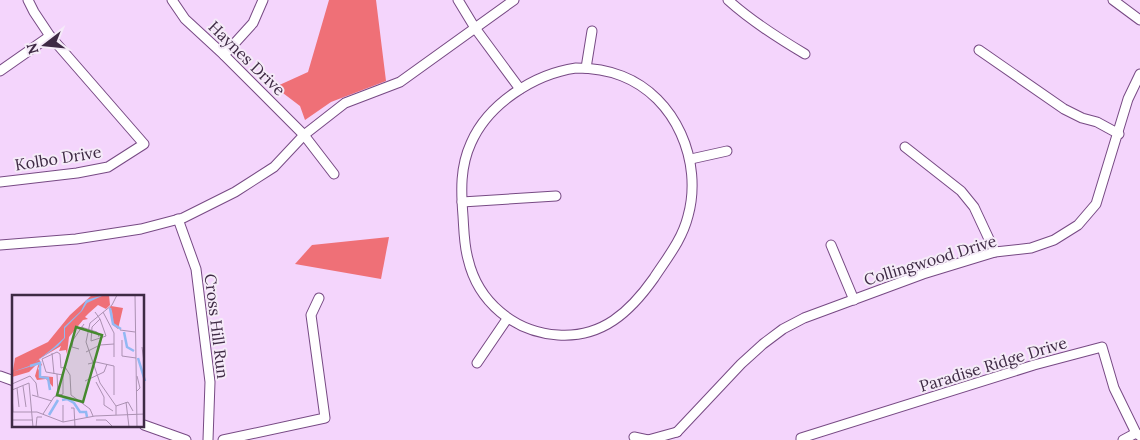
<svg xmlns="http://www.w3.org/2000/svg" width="1140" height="440" font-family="Lora,serif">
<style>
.forest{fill:#ef7077}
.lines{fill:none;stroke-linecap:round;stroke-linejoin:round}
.minor-casing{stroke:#774a84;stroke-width:11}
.minor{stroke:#fff;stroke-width:9}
.labels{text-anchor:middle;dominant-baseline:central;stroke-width:4;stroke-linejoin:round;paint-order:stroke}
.street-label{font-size:16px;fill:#3e2a44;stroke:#f5ebf8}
.inset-river{fill:none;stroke:#92b8f3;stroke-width:2.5}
.inset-road{fill:none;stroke:#ab91b2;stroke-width:1}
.view{fill:#45892e;fill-opacity:0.15;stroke:#45892e;stroke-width:2.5}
.inset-edge{fill:none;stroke:#3e2a44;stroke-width:2.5}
</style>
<rect width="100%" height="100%" fill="#f4d5fc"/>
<!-- forest -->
<g class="forest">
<polygon points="329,0 376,0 386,81 331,102 305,120 300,106 275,87 308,72"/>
<polygon points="389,237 381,279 295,264 312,245"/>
</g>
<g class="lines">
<defs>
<g id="minor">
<polyline points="172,0 185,19 224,55 304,135 334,174"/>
<polyline points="458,0 475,28 520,89"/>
<path d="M728,0C751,21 778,38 805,54"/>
<polyline points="1113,0 1140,20"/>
<polyline points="979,50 1064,109 1082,118 1097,122 1119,134"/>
<polyline points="224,55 253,23 263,0"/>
<path d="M576,68C592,68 607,70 622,76C676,97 703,162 688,216C682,240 667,258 654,278C630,312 602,338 558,335C514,332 478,302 468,259C464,245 464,231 463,216C461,191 460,167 471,143C488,104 534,74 576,68Z"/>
<polyline points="586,68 592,31"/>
<polyline points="0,71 50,36"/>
<polyline points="905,147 961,191 974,207 995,252"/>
<polyline points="691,159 727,151"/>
<polyline points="0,182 77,173 108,167 144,144 50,36 34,12 28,0"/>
<polyline points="462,202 556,196"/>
<polyline points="178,219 196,269 210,382 208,440"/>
<polyline points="0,245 76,239 141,229 183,218 235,192 274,167 304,135 345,103 400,82 514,0"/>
<polyline points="831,245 854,300"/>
<polyline points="477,363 507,319"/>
<polyline points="0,376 14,381"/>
<polyline points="144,425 186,440"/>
<polyline points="677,432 741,364 763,344 783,329 804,318 923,274 995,252 1031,248 1054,240 1078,225 1096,204 1128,99 1140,74"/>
<polyline points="634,437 648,440"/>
<polyline points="223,440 325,418 311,315 319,298"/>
<polyline points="648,440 677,432"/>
<polyline points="801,440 801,438 1034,365 1102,347 1114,388 1136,433 1140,436"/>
<polyline points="1123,440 1136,433"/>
</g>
</defs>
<!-- minor casing -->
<use href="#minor" class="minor-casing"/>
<!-- minor -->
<use href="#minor" class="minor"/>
</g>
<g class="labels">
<!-- street labels -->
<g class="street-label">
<text transform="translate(247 58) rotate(44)">Haynes Drive</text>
<text transform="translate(58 158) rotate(-9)">Kolbo Drive</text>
<text transform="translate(930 260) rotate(-17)">Collingwood Drive</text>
<text transform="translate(217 326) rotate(83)">Cross Hill Run</text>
<text transform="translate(993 364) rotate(-17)">Paradise Ridge Drive</text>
</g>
</g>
<!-- overview -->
<g transform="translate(12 295)">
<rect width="132" height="132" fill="#f4d5fc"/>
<path d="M80,0H97L98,10L94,14L86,10L77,18L73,22L76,24L71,25L57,42L55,59L54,55L47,56L49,51L27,64L30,70L26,73L29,81L41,82V92L34,84L25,85L23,81L27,67L17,77L0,82L3,63L36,47L58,20ZM99,11L111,13L106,34L101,30L100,16L97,14Z" fill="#ef7077"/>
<path d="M92,0L75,8L70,16L53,33V43L46,51L17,72L0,77L20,70L41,53L52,43V32L69,16L74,5Z" fill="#92b8f3"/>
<path class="inset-river" d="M98,13L101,29L109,34M112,37L115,52L122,56M126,63L133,86M18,71L28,68V82L36,83L38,95M50,105L55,104L62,108L68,117H74L75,122M37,120L46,105"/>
<path class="inset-road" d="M123,0L125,132M83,17L88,24L94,41L79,46L80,32L88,24M91,17L102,38V62M69,32L85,37L87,42M108,35L123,37M110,45V61L124,63M130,52L132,67M67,54L60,52L61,45L72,29M45,57L48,59L49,73L53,72L58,80L59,100L78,114L81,121M74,57L88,50L102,49M40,58L42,79M76,69L84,67L102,71V100M45,79L46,100M125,81L128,93L125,96M73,86L92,77L95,69M84,87L92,102V110L101,116M0,89L18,81L24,88L26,101M11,91L14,112M5,93L7,112M0,95L17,88L21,132M0,99L1,117M20,100L40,106M114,107L117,132M51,110V127M104,111L116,107L121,116M59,113H62L63,132M0,117H25L51,127L83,121L133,119M31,119L42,102L51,99V80L34,77L30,64L45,57M104,120V111L88,88L74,47L78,28L100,10L105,0M1,125H21M84,125H94L101,132M24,132L25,122H30"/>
<path class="view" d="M64,32L90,40L71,107L45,100Z"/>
<rect width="132" height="132" class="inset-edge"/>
</g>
<!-- north arrow -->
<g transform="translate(45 45) rotate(254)" stroke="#f5ebf8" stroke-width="4" paint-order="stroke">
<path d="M0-4L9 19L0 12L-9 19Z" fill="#3e2a44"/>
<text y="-8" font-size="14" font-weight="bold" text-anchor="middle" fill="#3e2a44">N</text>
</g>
</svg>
